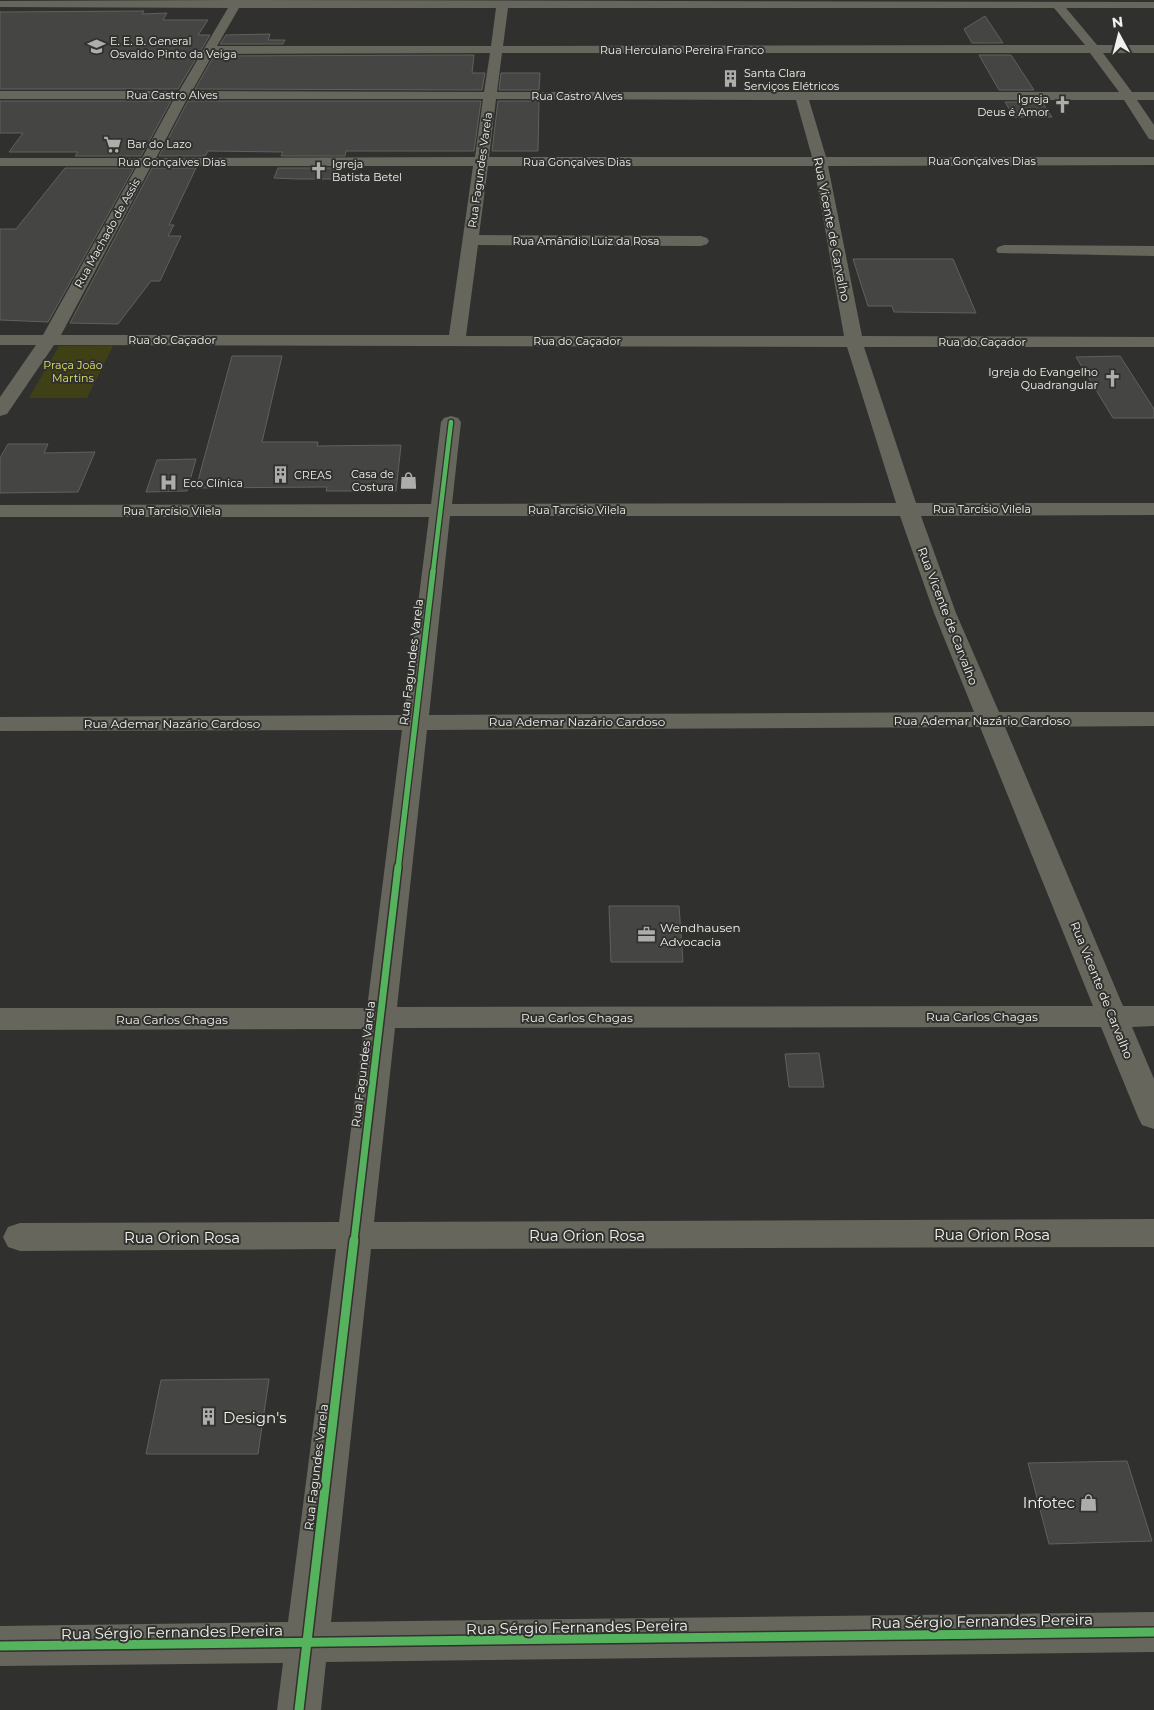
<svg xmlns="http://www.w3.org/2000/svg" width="1154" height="1710" font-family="Montserrat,sans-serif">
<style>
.green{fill:#404016}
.building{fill:#454543;stroke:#60605e}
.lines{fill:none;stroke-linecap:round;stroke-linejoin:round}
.minor{fill:#66665c;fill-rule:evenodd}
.cycleway-far3-casing{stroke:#31312e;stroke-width:7}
.cycleway-far2-casing{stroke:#31312e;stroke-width:8}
.cycleway-far1-casing{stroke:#31312e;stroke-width:10}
.cycleway-casing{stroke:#31312e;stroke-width:12}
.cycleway-far3{stroke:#56b35d;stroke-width:4.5}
.cycleway-far2{stroke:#56b35d;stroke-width:5.5}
.cycleway-far1{stroke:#56b35d;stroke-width:7}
.cycleway{stroke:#56b35d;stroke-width:9}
.labels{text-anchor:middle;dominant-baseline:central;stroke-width:4;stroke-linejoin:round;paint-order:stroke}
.far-poi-label{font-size:11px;fill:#f1f1ef;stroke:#31312e;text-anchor:start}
.far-street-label{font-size:11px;fill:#f1f1ef;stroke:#31312e}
.far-park-label{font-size:11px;fill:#e1e167;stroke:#31312e}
.street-label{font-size:12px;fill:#f1f1ef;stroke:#31312e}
.poi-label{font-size:12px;fill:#f1f1ef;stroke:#31312e;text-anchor:start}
.near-street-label{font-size:15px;fill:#f1f1ef;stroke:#31312e}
.near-poi-label{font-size:15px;fill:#f1f1ef;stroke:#31312e;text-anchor:start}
</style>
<rect width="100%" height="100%" fill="#30302f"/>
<!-- green -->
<polygon class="green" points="59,346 113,346 87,398 29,398"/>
<!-- building -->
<g class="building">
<polygon points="144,11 142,14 167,13 163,20 208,20 198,35 210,35 178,89 0,89 0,12"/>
<polygon points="985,16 1003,43 972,43 964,29"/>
<polygon points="270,34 268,40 285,40 283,44 220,44 226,35"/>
<polygon points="474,55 472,73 485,73 482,90 195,89 214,56"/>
<polygon points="979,55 1011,55 1034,90 999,90"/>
<polygon points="501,73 540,73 539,90 499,90"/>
<polygon points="0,101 171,101 141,156 75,156 78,152 9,152 23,133 0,133"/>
<polygon points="188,101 481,101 474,151 346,151 345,156 281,156 283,152 208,151 206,155 202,156 159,156"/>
<polygon points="498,101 539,101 538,151 492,151"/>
<polygon points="1005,102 1042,102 1052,117 1014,117"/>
<polygon points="65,168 134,168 48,322 0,320 0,229 16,229"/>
<polygon points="152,168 196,168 169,225 174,225 168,236 181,236 160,281 151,281 118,324 70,323"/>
<polygon points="278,168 341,168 338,179 297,179 274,178"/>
<polygon points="853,259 953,259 976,313 894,312 892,306 868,306"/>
<polygon points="232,356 282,356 262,442 318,442 317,446 401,445 396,491 326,491 327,487 196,488"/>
<polygon points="1120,356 1154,409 1154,418 1113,418 1076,357"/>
<polygon points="8,444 48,444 44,453 95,452 78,492 0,493 0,458"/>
<polygon points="196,459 187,491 146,492 157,460"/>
<polygon points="609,906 679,906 683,962 611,962"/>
<polygon points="819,1053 824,1087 789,1087 785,1054"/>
<polygon points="269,1379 258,1454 146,1454 161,1380"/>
<polygon points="1127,1461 1152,1541 1049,1544 1028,1463"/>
</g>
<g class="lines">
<!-- minor -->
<g class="minor">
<path d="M232,0L1154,2V8H1066L1097,45H1154V53H1103L1132,92H1154V100H1137L1154,125V140L1149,139L1124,100H809L826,157H1154V165L828,166L862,336L1154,337V347H864L916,503H1154V515L921,516L956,613L999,712H1154V726L1005,727L1123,1006H1154V1026L1132,1027L1154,1079V1129L1142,1125L1138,1117L1101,1027L395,1028L374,1222L1154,1219V1247L371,1249L331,1622L1154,1612V1652L326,1662L321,1710H277L283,1663L0,1666V1626L288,1622L336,1249L20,1251L8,1247L3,1237L8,1227L20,1223L339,1222L364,1029L0,1030V1008H367L402,730L0,731V717L404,715L429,517H0V505L431,504L441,422L444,418L451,416L458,418L461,422L452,504L896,503L847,347L54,345L7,414L0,416V397L36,345H0V335H43L137,166H0V158H142L174,99H0V91H179L228,8L0,7V1ZM239,8H496L491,46H217ZM508,8H1054L1085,45L503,46ZM490,53L484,92L192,91L213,54ZM502,53H1090L1119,92H497ZM187,99H483L475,157L156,158ZM496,99L796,100L812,157H489ZM151,166H473L449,335H61ZM488,166H814L844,336H466L478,245L701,246L707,244L709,241L707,238L701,236L479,235ZM450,516H900L934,613L974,712L429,715ZM980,727L1093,1006L397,1007L427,730Z"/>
<polygon points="1004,245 1154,246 1154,256 998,253 996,250 998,247"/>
</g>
<defs>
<polyline id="cycleway-far3" points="433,572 451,422"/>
<polyline id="cycleway-far2" points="398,869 433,571"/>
<polyline id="cycleway-far1" points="354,1241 398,867"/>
<g id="cycleway">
<polyline points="0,1646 1154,1632"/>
<polyline points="299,1710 354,1240"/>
</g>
</defs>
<!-- cycleway-far3 casing -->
<use href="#cycleway-far3" class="cycleway-far3-casing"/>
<!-- cycleway-far2 casing -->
<use href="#cycleway-far2" class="cycleway-far2-casing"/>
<!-- cycleway-far1 casing -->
<use href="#cycleway-far1" class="cycleway-far1-casing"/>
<!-- cycleway casing -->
<use href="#cycleway" class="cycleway-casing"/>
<!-- cycleway-far3 -->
<use href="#cycleway-far3" class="cycleway-far3"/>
<!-- cycleway-far2 -->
<use href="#cycleway-far2" class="cycleway-far2"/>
<!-- cycleway-far1 -->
<use href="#cycleway-far1" class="cycleway-far1"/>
<!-- cycleway -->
<use href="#cycleway" class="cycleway"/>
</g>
<!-- icons -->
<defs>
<symbol id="school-bare" viewBox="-9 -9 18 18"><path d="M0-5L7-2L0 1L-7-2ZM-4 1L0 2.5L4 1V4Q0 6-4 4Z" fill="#adadac" stroke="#31312e" stroke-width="2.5" paint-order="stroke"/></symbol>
<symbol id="building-bare" viewBox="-9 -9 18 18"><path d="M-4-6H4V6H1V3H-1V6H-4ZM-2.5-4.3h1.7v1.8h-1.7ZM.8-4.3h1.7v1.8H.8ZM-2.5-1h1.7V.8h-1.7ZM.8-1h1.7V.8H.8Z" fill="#adadac" stroke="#31312e" stroke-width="2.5" paint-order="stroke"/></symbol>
<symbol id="church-bare" viewBox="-9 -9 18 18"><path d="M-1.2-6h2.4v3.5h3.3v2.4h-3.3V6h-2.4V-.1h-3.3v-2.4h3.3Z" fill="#adadac" stroke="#31312e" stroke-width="2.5" paint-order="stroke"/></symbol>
<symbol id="supermarket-bare" viewBox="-9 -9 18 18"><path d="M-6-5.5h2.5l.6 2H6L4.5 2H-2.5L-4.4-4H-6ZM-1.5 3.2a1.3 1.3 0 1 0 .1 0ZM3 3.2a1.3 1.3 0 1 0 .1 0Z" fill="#adadac" stroke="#31312e" stroke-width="2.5" paint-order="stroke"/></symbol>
<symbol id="shop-bare" viewBox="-9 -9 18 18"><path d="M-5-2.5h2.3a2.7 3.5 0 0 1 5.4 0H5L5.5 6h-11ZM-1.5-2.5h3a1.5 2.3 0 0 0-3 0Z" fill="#adadac" stroke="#31312e" stroke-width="2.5" paint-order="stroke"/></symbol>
<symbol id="hospital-bare" viewBox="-9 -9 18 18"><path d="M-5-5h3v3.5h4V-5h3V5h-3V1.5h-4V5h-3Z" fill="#adadac" stroke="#31312e" stroke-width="2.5" paint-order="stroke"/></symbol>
<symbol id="office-bare" viewBox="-9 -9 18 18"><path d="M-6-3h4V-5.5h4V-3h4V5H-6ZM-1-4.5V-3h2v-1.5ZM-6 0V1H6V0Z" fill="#adadac" stroke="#31312e" stroke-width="2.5" paint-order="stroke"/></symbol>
</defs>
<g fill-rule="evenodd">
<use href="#school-bare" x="84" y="34" width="25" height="25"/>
<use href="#building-bare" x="718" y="66" width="25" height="25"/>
<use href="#church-bare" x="1050" y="92" width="25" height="25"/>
<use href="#supermarket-bare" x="100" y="132" width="25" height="25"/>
<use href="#church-bare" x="306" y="158" width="25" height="25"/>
<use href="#church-bare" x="1100" y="366" width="25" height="25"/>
<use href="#building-bare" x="268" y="462" width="25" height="25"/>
<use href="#shop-bare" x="396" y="468" width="25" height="25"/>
<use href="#hospital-bare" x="156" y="470" width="25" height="25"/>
<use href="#office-bare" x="634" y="922" width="25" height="25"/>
<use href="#building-bare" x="196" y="1404" width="25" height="25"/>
<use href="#shop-bare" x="1076" y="1490" width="25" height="25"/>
</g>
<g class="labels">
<!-- far-poi labels -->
<g class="far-poi-label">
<text x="110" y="41">E. E. B. General<tspan x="110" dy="13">Osvaldo Pinto da Veiga</tspan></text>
<text x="744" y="73">Santa Clara<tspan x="744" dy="13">Serviços Elétricos</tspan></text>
<text x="1049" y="99" text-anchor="end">Igreja<tspan x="1049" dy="13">Deus é Amor</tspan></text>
<text x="127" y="144">Bar do Lazo</text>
<text x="332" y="164">Igreja<tspan x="332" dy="13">Batista Betel</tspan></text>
<text x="1098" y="372" text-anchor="end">Igreja do Evangelho<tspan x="1098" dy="13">Quadrangular</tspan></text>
<text x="394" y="474" text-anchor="end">Casa de<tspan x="394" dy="13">Costura</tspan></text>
<text x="294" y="475">CREAS</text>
<text x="183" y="483">Eco Clínica</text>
</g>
<!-- far-street labels -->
<g class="far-street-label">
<text x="682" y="50">Rua Herculano Pereira Franco</text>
<text x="172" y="95">Rua Castro Alves</text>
<text x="577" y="96">Rua Castro Alves</text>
<text x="982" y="161">Rua Gonçalves Dias</text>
<text x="172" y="162">Rua Gonçalves Dias</text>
<text x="577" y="162">Rua Gonçalves Dias</text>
<text transform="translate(480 170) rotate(-82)">Rua Fagundes Varela</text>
<text transform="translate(107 233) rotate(-61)">Rua Machado de Assis</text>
<text x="586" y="241">Rua Amândio Luiz da Rosa</text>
<text x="172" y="340">Rua do Caçador</text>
<text x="577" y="341">Rua do Caçador</text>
<text x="982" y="342">Rua do Caçador</text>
<text x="982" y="509">Rua Tarcísio Vilela</text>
<text x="577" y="510">Rua Tarcísio Vilela</text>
<text x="172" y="511">Rua Tarcísio Vilela</text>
</g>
<!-- far-park labels -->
<g class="far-park-label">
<text x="73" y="365">Praça João<tspan x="73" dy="13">Martins</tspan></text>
</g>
<!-- street labels -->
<g class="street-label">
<text transform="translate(832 229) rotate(79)">Rua Vicente de Carvalho</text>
<text transform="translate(948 616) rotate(69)">Rua Vicente de Carvalho</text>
<text transform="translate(411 662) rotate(-83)">Rua Fagundes Varela</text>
<text x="982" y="720">Rua Ademar Nazário Cardoso</text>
<text x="577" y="721">Rua Ademar Nazário Cardoso</text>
<text x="172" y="723">Rua Ademar Nazário Cardoso</text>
<text transform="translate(1102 990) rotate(68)">Rua Vicente de Carvalho</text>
<text x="982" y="1016">Rua Carlos Chagas</text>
<text x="577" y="1017">Rua Carlos Chagas</text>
<text x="172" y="1019">Rua Carlos Chagas</text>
<text transform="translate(363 1064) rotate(-83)">Rua Fagundes Varela</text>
<text transform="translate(316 1467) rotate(-83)">Rua Fagundes Varela</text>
</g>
<!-- poi labels -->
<g class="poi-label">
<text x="660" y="927">Wendhausen<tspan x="660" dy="14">Advocacia</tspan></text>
</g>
<!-- near-street labels -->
<g class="near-street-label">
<text x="992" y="1234">Rua Orion Rosa</text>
<text x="587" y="1235">Rua Orion Rosa</text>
<text x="182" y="1237">Rua Orion Rosa</text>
<text transform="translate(982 1621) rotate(-1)">Rua Sérgio Fernandes Pereira</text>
<text transform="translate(577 1627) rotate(-1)">Rua Sérgio Fernandes Pereira</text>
<text transform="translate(172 1632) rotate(-1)">Rua Sérgio Fernandes Pereira</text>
</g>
<!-- near-poi labels -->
<g class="near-poi-label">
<text x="223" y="1417">Design's</text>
<text x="1075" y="1502" text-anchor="end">Infotec</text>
</g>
</g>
<!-- north arrow -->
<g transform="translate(1119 35) rotate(353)" stroke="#31312e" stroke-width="4" paint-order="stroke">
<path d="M0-4L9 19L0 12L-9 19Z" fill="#f1f1ef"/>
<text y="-8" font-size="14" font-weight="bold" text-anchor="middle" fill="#f1f1ef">N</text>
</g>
</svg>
